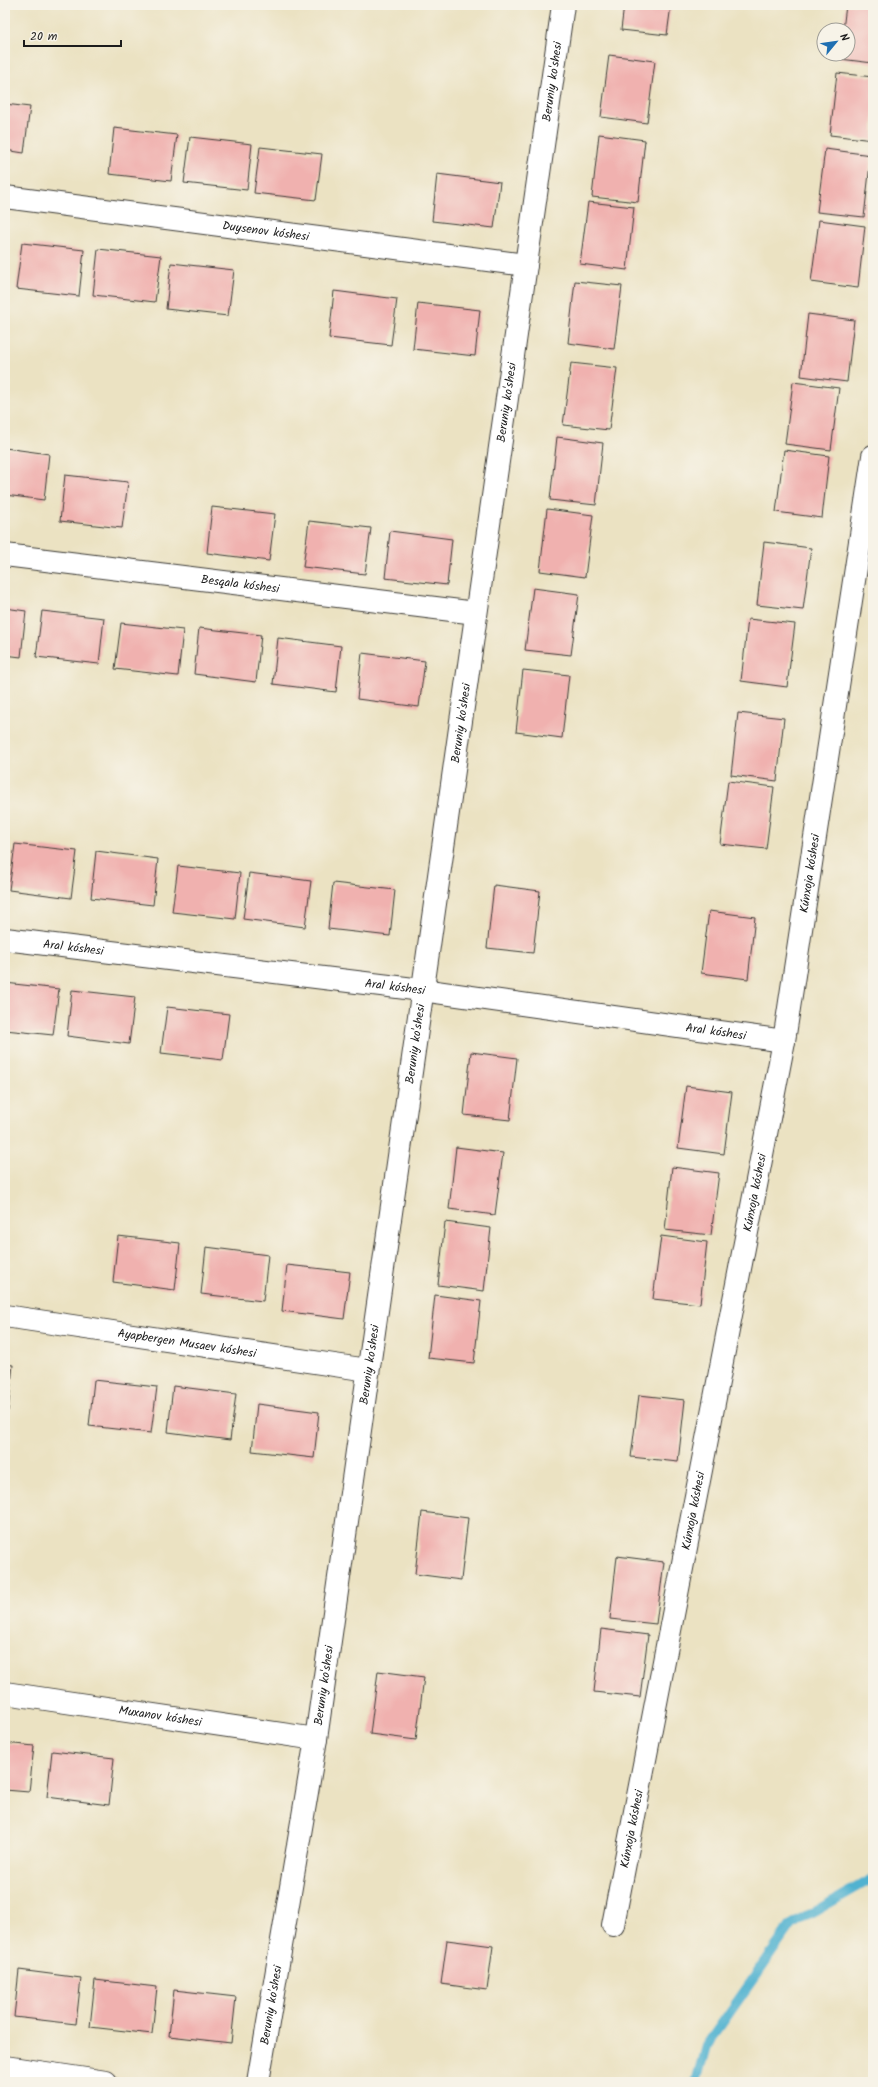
<svg xmlns="http://www.w3.org/2000/svg" width="878" height="2087" font-family="Kalam,sans-serif">
<style>
.lines{fill:none;stroke-linecap:round;stroke-linejoin:round}
.stream{stroke:#51b2d0;stroke-width:10}
.building{fill:#f0b1af}
.minor-casing{stroke:#3b3a35;stroke-width:24}
.minor{stroke:#fff;stroke-width:22}
.labels{text-anchor:middle;dominant-baseline:central;stroke-width:3;stroke-linejoin:round;paint-order:stroke}
.street-label{font-size:12px;fill:#1c1c1c;stroke:#f7f3e8}
</style>
<rect width="100%" height="100%" fill="#f7f3e8"/>
<filter id="ink" filterUnits="userSpaceOnUse"><feTurbulence type="fractalNoise" baseFrequency=".025" numOctaves="2"/><feDisplacementMap in="SourceGraphic" scale="8" xChannelSelector="R" yChannelSelector="G"/><feConvolveMatrix kernelMatrix="1 2 1 2 8 2 1 2 1" color-interpolation-filters="sRGB"/></filter>
<filter id="wash" filterUnits="userSpaceOnUse"><feTurbulence type="fractalNoise" baseFrequency=".012" numOctaves="4" result="noise"/><feDisplacementMap in="SourceGraphic" scale="16" xChannelSelector="R" yChannelSelector="G"/><feGaussianBlur stdDeviation="0.9" result="paint"/><feColorMatrix in="noise" values="0 0 0 0 0 0 0 0 0 0 0 0 0 0 0 0 0 1.4 0 .05"/><feComposite in="paint" operator="in"/></filter>
<g filter="url(#wash)">
<rect width="100%" height="100%" fill="#ebe2c2"/>
<g class="lines">
<!-- stream -->
<polyline class="stream" points="696,2082 706,2046 791,1925 873,1878"/>
</g>
<g id="blocks">
<!-- building -->
<g class="building">
<polygon points="624,5 671,5 667,35 621,30"/>
<polygon points="846,5 873,5 873,63 840,59 840,54 848,54 848,30 843,30"/>
<polygon points="609,55 655,61 647,123 601,117"/>
<polygon points="837,73 873,77 873,140 830,135"/>
<polygon points="5,104 30,107 24,153 5,150"/>
<polygon points="114,128 177,135 171,181 109,174"/>
<polygon points="599,134 645,140 638,202 592,197"/>
<polygon points="190,137 252,144 247,190 184,183"/>
<polygon points="260,147 322,154 316,200 254,193"/>
<polygon points="825,149 871,155 864,217 817,212"/>
<polygon points="437,174 500,182 494,228 432,221"/>
<polygon points="588,202 634,207 627,270 580,264"/>
<polygon points="819,220 865,226 858,288 811,282"/>
<polygon points="22,243 84,250 79,296 16,289"/>
<polygon points="98,249 161,256 155,302 93,295"/>
<polygon points="171,263 234,270 228,316 166,309"/>
<polygon points="575,281 622,286 614,349 568,343"/>
<polygon points="334,291 397,299 391,345 329,338"/>
<polygon points="418,303 480,310 475,356 413,349"/>
<polygon points="808,314 854,320 847,382 801,376"/>
<polygon points="571,363 617,368 609,430 563,425"/>
<polygon points="793,382 839,388 831,450 785,444"/>
<polygon points="557,437 603,443 596,505 550,500"/>
<polygon points="5,448 49,454 44,500 5,495"/>
<polygon points="784,450 829,456 822,518 776,512"/>
<polygon points="65,475 128,482 122,528 60,521"/>
<polygon points="212,507 275,514 269,561 207,553"/>
<polygon points="547,509 593,515 585,577 540,571"/>
<polygon points="309,521 371,528 365,574 303,567"/>
<polygon points="390,531 452,539 447,585 385,578"/>
<polygon points="764,542 811,548 803,610 757,605"/>
<polygon points="533,588 579,594 571,655 525,650"/>
<polygon points="5,608 26,611 21,657 5,655"/>
<polygon points="42,611 104,618 99,664 36,657"/>
<polygon points="748,619 795,624 787,687 741,681"/>
<polygon points="121,623 183,630 178,676 115,669"/>
<polygon points="199,628 261,635 256,682 194,674"/>
<polygon points="278,638 341,646 336,692 273,684"/>
<polygon points="362,653 425,661 419,707 357,699"/>
<polygon points="523,670 569,675 562,738 516,732"/>
<polygon points="738,713 784,718 777,781 731,775"/>
<polygon points="728,781 774,787 766,849 720,844"/>
<polygon points="15,844 77,851 71,898 9,890"/>
<polygon points="96,851 158,859 153,905 91,898"/>
<polygon points="178,866 240,873 235,919 172,912"/>
<polygon points="249,873 311,881 305,927 243,919"/>
<polygon points="333,883 395,890 390,936 328,929"/>
<polygon points="494,885 540,891 533,953 487,948"/>
<polygon points="709,911 755,917 748,979 701,973"/>
<polygon points="5,983 59,989 53,1035 5,1030"/>
<polygon points="72,990 135,997 129,1044 67,1036"/>
<polygon points="167,1007 229,1014 223,1060 161,1053"/>
<polygon points="471,1052 517,1058 510,1120 464,1115"/>
<polygon points="686,1086 732,1092 724,1154 678,1148"/>
<polygon points="456,1147 503,1153 495,1215 449,1209"/>
<polygon points="672,1167 719,1173 711,1235 665,1230"/>
<polygon points="445,1222 491,1228 484,1291 438,1285"/>
<polygon points="118,1236 180,1243 175,1290 113,1282"/>
<polygon points="661,1236 707,1242 700,1304 653,1299"/>
<polygon points="206,1247 268,1255 263,1301 201,1294"/>
<polygon points="287,1265 350,1272 344,1319 282,1311"/>
<polygon points="435,1295 481,1301 474,1363 428,1358"/>
<polygon points="5,1364 13,1365 8,1411 5,1410"/>
<polygon points="94,1380 157,1387 151,1433 89,1426"/>
<polygon points="173,1386 236,1394 230,1440 168,1432"/>
<polygon points="639,1395 685,1400 678,1462 631,1457"/>
<polygon points="257,1404 319,1412 314,1458 252,1451"/>
<polygon points="422,1512 468,1518 461,1580 415,1574"/>
<polygon points="617,1556 664,1562 656,1624 610,1619"/>
<polygon points="601,1629 648,1635 640,1697 594,1692"/>
<polygon points="378,1671 424,1677 416,1740 370,1734"/>
<polygon points="5,1743 34,1746 29,1792 5,1790"/>
<polygon points="52,1751 114,1758 109,1805 47,1797"/>
<polygon points="447,1940 493,1946 487,1990 441,1984"/>
<polygon points="19,1970 81,1978 76,2024 14,2017"/>
<polygon points="95,1980 157,1987 152,2034 90,2027"/>
<polygon points="174,1990 236,1997 231,2043 169,2036"/>
</g>
</g>
</g>
<g filter="url(#ink)">
<use href="#blocks" fill-opacity="0" stroke="#3b3a35" stroke-width="1"/>
<g class="lines">
<defs>
<g id="minor">
<path id="s1" d="M5,197L526,265"/>
<path id="s2" d="M5,555L476,613"/>
<path id="s3" d="M5,939L422,990L784,1041"/>
<path id="s4" d="M5,1316L368,1370"/>
<path id="s5" d="M5,1693L316,1739"/>
<path id="s6" d="M613,1925L784,1041L873,456"/>
<polyline points="5,2067 106,2082"/>
<path id="s7" d="M258,2082L316,1739L563,5"/>
</g>
</defs>
<!-- minor casing -->
<use href="#minor" class="minor-casing"/>
<!-- minor -->
<use href="#minor" class="minor"/>
</g>
</g>
<g class="labels">
<!-- street labels -->
<g class="street-label">
<text stroke="none"><textPath href="#s7" startOffset="2022">Beruniy ko'shesi</textPath></text>
<text stroke="none"><textPath href="#s1" startOffset="263">Duysenov kóshesi</textPath></text>
<text stroke="none"><textPath href="#s7" startOffset="1698">Beruniy ko'shesi</textPath></text>
<text stroke="none"><textPath href="#s2" startOffset="237">Besqala kóshesi</textPath></text>
<text stroke="none"><textPath href="#s7" startOffset="1374">Beruniy ko'shesi</textPath></text>
<text stroke="none"><textPath href="#s6" startOffset="1070">Kúnxoja kóshesi</textPath></text>
<text stroke="none"><textPath href="#s3" startOffset="69">Aral kóshesi</textPath></text>
<text stroke="none"><textPath href="#s3" startOffset="393">Aral kóshesi</textPath></text>
<text stroke="none"><textPath href="#s3" startOffset="717">Aral kóshesi</textPath></text>
<text stroke="none"><textPath href="#s7" startOffset="1050">Beruniy ko'shesi</textPath></text>
<text stroke="none"><textPath href="#s6" startOffset="746">Kúnxoja kóshesi</textPath></text>
<text stroke="none"><textPath href="#s4" startOffset="184">Ayapbergen Musaev kóshesi</textPath></text>
<text stroke="none"><textPath href="#s7" startOffset="726">Beruniy ko'shesi</textPath></text>
<text stroke="none"><textPath href="#s6" startOffset="422">Kúnxoja kóshesi</textPath></text>
<text stroke="none"><textPath href="#s7" startOffset="402">Beruniy ko'shesi</textPath></text>
<text stroke="none"><textPath href="#s5" startOffset="157">Muxanov kóshesi</textPath></text>
<text stroke="none"><textPath href="#s6" startOffset="98">Kúnxoja kóshesi</textPath></text>
<text stroke="none"><textPath href="#s7" startOffset="78">Beruniy ko'shesi</textPath></text>
</g>
</g>
<!-- margin -->
<rect width="878" height="2087" fill="none" stroke="#f7f3e8" stroke-width="20"/>
<!-- north arrow -->
<g transform="translate(836 42) rotate(61)"><circle r="19" fill="#f7f3e8" stroke="#9f9d96"/>
<path d="M0-3L7 15L0 10L-7 15Z" fill="#1f6fb2"/>
<text y="-6" font-size="11" font-weight="bold" text-anchor="middle" fill="#1c1c1c">N</text>
</g>
<!-- scale -->
<path d="M24 40v6h97v-6" fill="none" stroke="#1c1c1c" stroke-width="2"/>
<text x="30" y="40" font-size="12" fill="#1c1c1c" stroke="#f7f3e8" stroke-width="3" paint-order="stroke">20 m</text>
</svg>
